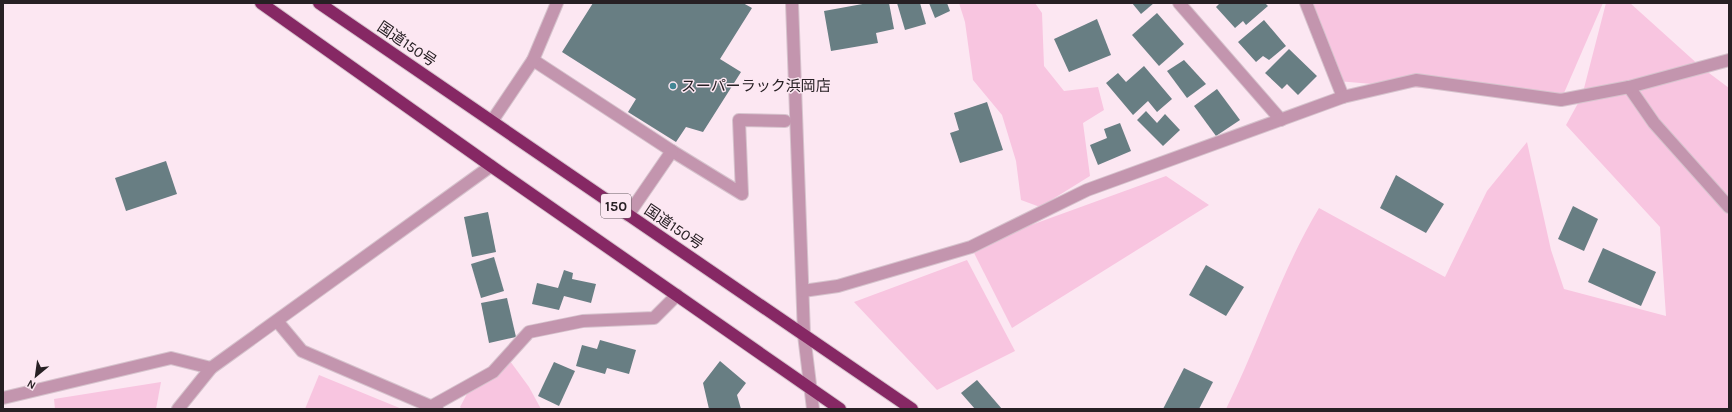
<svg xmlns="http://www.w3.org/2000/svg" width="1732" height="412" font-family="Karla,'Noto Sans JP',sans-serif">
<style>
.green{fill:#f8c5e0}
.building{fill:#687e83}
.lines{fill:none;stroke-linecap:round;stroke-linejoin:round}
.minor-casing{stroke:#d6c3cd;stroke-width:14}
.highway-casing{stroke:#d6c3cd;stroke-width:14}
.minor{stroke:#c395ae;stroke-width:12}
.highway{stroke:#862864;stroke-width:12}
.poi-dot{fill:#438795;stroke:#fce7f2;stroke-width:1.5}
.labels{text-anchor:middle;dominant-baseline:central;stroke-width:3;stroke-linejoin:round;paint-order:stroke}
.shield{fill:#fce7f2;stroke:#675c62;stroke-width:1}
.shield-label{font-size:14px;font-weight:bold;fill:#272024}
.street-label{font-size:15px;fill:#272024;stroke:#fce7f2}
.poi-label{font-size:15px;fill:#272024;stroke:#fce7f2;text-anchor:start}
</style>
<rect width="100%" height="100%" fill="#fce7f2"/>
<!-- green -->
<g class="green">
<polygon points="959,3 1035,3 1042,13 1044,66 1064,91 1098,87 1104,110 1083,123 1090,176 1040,207 1021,200 1016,161 1002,115 973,80 965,22"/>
<polygon points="1308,3 1603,3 1561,100 1337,81"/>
<path d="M1606,3H1630L1701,67L1729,88V409H1226C1259,343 1281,271 1319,208L1445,277L1487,191L1527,142L1551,250L1564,289L1666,316L1660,227L1566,125L1582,96Z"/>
<polygon points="1166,176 1209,205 1012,328 971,247"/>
<polygon points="967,260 1015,351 937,390 854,302"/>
<polygon points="510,361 529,387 541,409 462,409 460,407 468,392"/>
<polygon points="319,375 402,409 305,409"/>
<polygon points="161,382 156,409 55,409 54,399"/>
</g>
<!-- building -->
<g class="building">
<polygon points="593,3 743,3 752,8 720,59 741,72 703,132 686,127 676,142 628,112 636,99 562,52"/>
<polygon points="868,3 889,3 894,29 876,33 878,43 831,51 824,11"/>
<polygon points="897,3 920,3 926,24 905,30"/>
<polygon points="929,3 947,3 950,11 935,18"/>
<polygon points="1132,3 1154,3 1141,14"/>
<polygon points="1220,3 1265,3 1268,6 1246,25 1243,21 1235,28 1216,7"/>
<polygon points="1157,13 1184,44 1159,66 1132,35"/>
<polygon points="1097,19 1111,55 1069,72 1054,39"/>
<polygon points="1264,20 1286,46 1269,60 1263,56 1256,62 1238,42"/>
<polygon points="1289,49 1317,76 1298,95 1287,84 1282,89 1265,73"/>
<polygon points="1184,60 1206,84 1187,98 1167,71"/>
<polygon points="1144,66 1172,99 1157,112 1148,101 1133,115 1106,83 1118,73 1126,82"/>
<polygon points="1217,89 1240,120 1216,136 1194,106"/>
<polygon points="987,102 1003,150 960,163 950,133 959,130 954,113"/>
<polygon points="1146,111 1157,123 1165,114 1180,130 1163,146 1137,120"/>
<polygon points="1120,123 1131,151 1098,165 1090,145 1107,138 1104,129"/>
<polygon points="166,161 177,194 126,211 115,178"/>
<polygon points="1396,175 1444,204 1426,233 1380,208"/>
<polygon points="1573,206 1598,219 1584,251 1558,239"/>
<polygon points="488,212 496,252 472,257 464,217"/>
<polygon points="1603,248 1656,272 1641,306 1588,282"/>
<polygon points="494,257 504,291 481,298 471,264"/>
<polygon points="1206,265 1244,287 1226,316 1189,295"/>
<polygon points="564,270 573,273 572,279 596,284 591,303 564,296 559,310 532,304 537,283 558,288"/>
<polygon points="507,298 516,337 489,343 481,303"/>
<polygon points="600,340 636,350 629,374 607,368 605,374 576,366 582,345 597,349"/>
<polygon points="720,361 746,383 737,395 741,409 709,409 703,383"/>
<polygon points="554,362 575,371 559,406 538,396"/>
<polygon points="1184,368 1213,382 1199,409 1163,409"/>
<polygon points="977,380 1002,409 975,409 961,393"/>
</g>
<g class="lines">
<defs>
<g id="minor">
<polyline points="792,3 804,335 813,409"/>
<polyline points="1179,3 1281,120"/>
<polyline points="1306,3 1343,97"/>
<polyline points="533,60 672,151 742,194 739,120 785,121"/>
<polyline points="1629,87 1654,123 1729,207"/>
<polyline points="492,121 533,60 557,3"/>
<polyline points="628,215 672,151"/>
<polyline points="803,291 838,286 971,247 1087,190 1343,97 1416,80 1561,100 1629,87 1729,60"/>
<polyline points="277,321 302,351 437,409"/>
<polyline points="3,398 171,358 211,368"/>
<polyline points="178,409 211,368 491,166"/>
<polyline points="431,409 432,406 493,372 529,332 583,321 654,318 677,295"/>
</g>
<g id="highway">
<polyline points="261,3 491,166 840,409"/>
<polyline points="319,3 912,409"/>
</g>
</defs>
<!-- minor casing -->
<use href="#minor" class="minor-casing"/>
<!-- highway casing -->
<use href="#highway" class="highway-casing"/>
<!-- minor -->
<use href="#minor" class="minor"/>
<!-- highway -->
<use href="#highway" class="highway"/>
</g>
<!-- markers -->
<circle class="poi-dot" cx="673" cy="86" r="4"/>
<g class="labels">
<!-- shield labels -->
<rect class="shield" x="601" y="194" width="30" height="24" rx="3"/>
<g class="shield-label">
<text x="616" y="206">150</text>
</g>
<!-- street labels -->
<g class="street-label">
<text transform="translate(407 44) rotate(34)">国道150号</text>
<text transform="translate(674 227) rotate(34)">国道150号</text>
</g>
<!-- poi labels -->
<g class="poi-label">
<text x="681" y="86">スーパーラック浜岡店</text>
</g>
</g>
<!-- border -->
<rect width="1732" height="412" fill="none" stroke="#272024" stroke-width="8"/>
<!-- north arrow -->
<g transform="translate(36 376) rotate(209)" stroke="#fce7f2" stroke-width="3" paint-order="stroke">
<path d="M0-3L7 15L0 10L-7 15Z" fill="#272024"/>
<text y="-6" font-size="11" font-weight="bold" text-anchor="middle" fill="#272024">N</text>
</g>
</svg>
